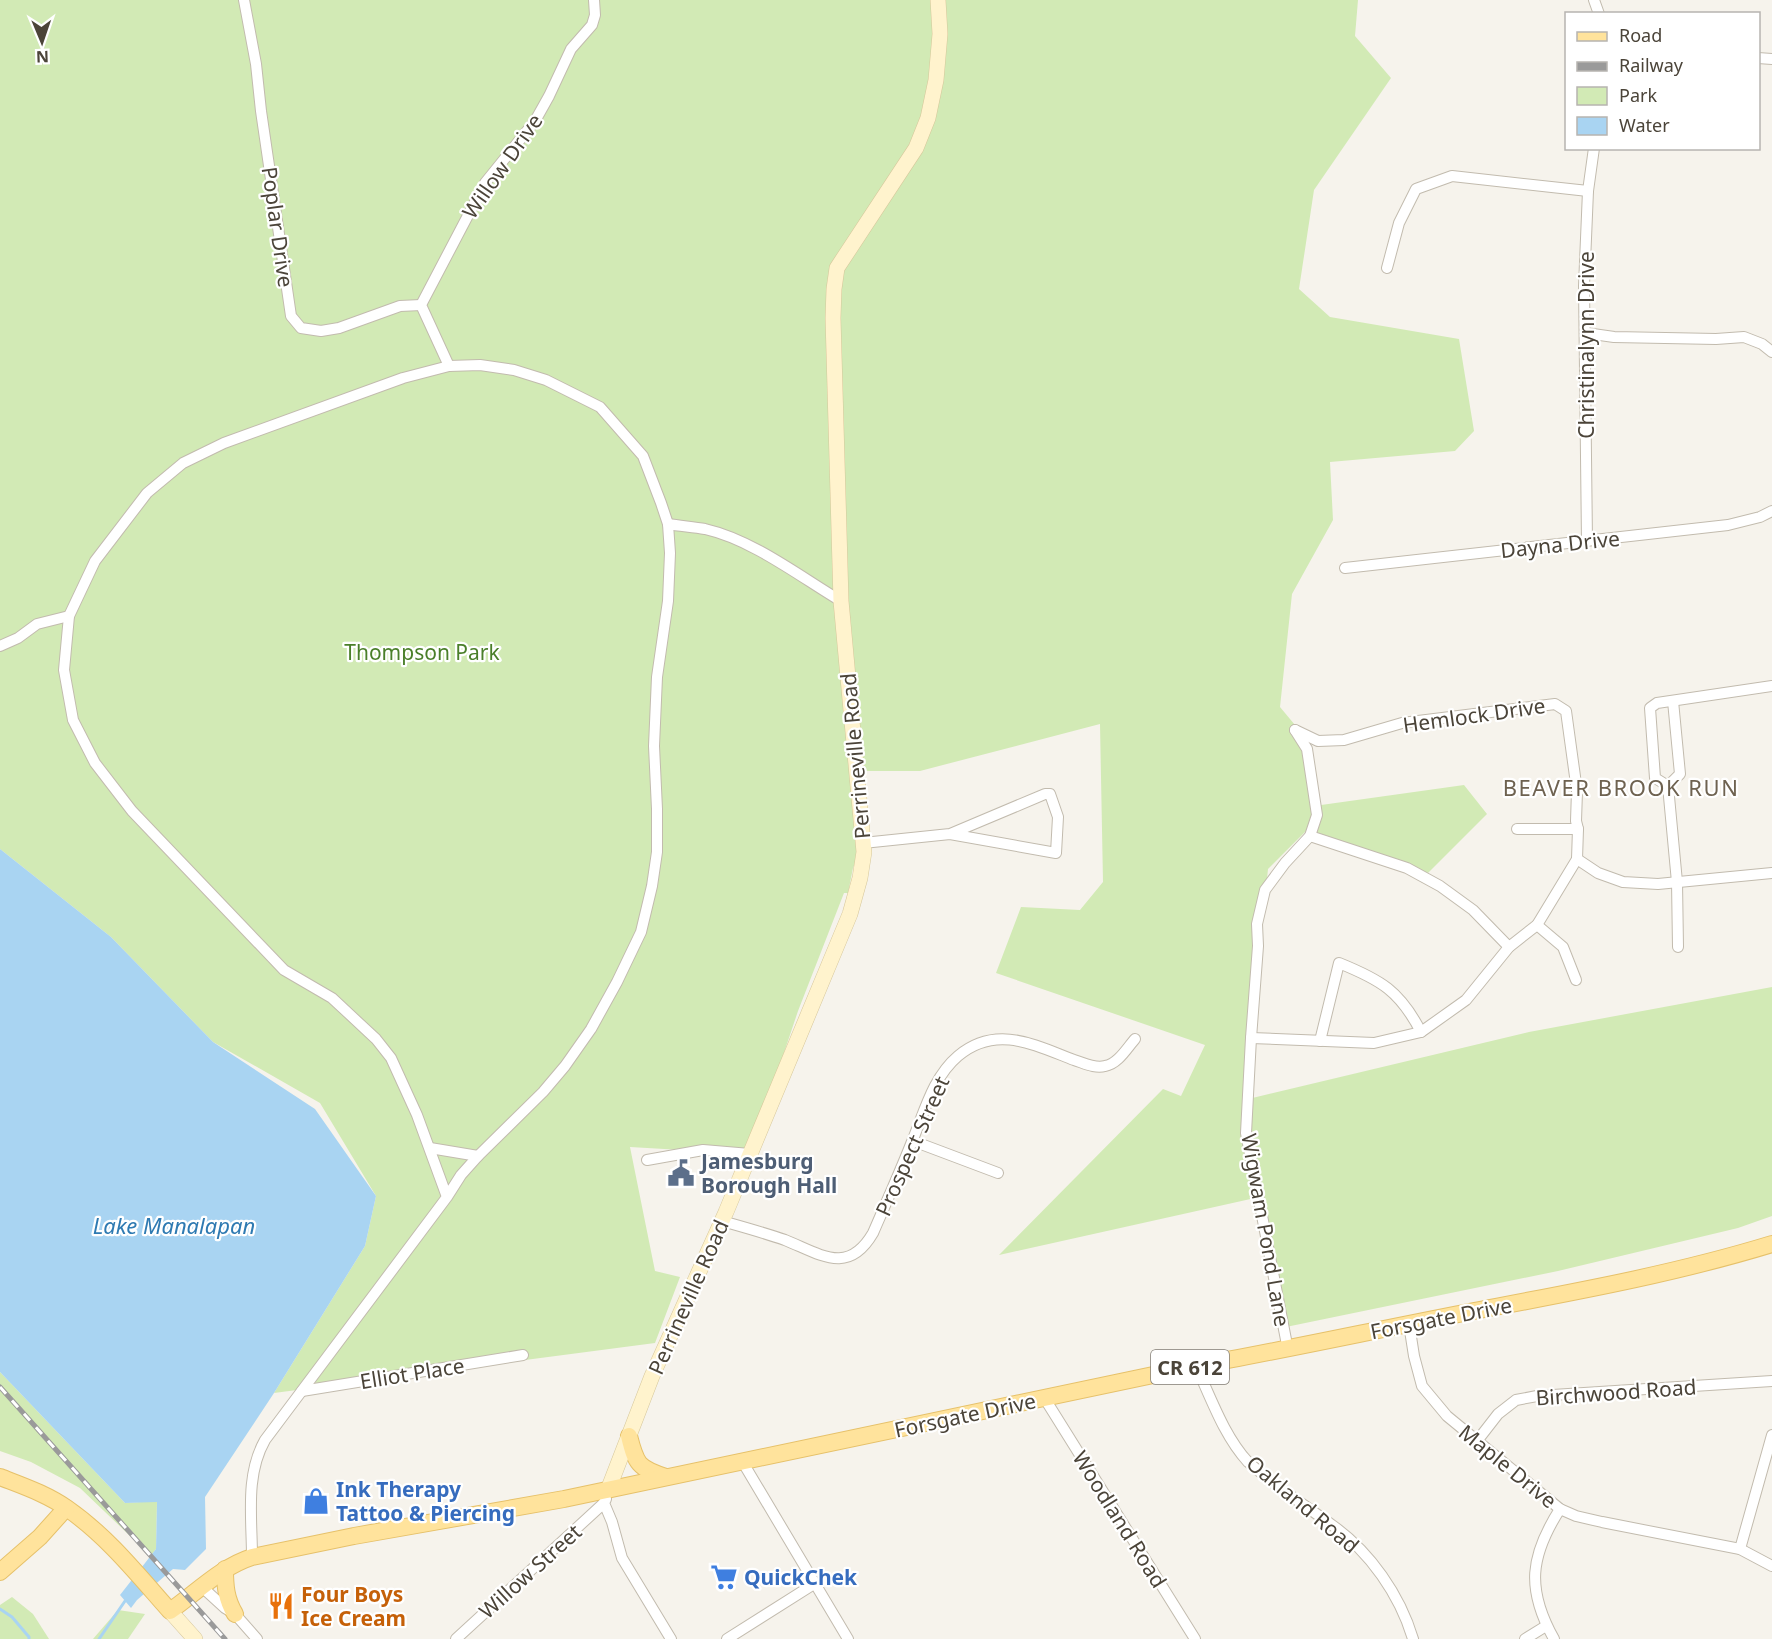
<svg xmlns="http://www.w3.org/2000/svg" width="1772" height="1639" font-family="'Noto Sans',sans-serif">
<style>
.green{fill:#d2eab5}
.water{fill:#a9d4f2}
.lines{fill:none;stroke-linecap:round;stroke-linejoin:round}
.stream{stroke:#a9d4f2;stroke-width:3}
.street-casing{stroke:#c2bbae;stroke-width:12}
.secondary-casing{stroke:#d6c79b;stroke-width:16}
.primary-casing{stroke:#e6c16a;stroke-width:18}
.street{stroke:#fff;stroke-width:10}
.secondary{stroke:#fff3cd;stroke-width:15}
.primary{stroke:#ffe39c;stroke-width:16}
.rail-casing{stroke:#9a9a9a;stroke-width:5}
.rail{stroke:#fff;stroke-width:3;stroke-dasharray:9;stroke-linecap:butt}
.labels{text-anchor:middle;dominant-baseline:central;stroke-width:4.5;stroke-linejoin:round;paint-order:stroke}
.shield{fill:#fff;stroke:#817c74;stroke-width:1.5}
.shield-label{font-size:20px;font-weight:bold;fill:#4b4439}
.street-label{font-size:21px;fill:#4b4439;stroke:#fff}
.park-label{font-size:21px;fill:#4a7f2a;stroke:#fff}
.service-label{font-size:21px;font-weight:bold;fill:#4e5e75;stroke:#fff;text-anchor:start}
.shop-label{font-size:21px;font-weight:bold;fill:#366cbe;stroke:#fff;text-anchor:start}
.food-label{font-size:21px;font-weight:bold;fill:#c56008;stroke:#fff;text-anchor:start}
.neighbourhood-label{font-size:22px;letter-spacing:1.5px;fill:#6e6250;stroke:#fff}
.water-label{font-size:22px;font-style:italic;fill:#2e7ab2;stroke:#fff}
</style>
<rect width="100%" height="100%" fill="#f6f3ec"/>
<!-- green -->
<g class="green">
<polygon points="0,0 1358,0 1355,36 1391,78 1314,190 1299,289 1330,317 1459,339 1474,431 1455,451 1330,462 1333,520 1292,594 1280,707 1305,737 1314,806 1464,785 1487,814 1428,873 1307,830 1268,869 1244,1100 1529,1032 1772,987 1772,1216 1738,1228 1558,1271 1281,1328 1255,1198 999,1255 1163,1089 1181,1096 1205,1045 996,973 1021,907 1080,910 1103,882 1100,724 920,771 856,771 863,843 853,868 848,893 844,893 798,1011 750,1154 630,1147 655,1271 680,1277 655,1343 274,1393 365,1246 376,1196 320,1103 213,1042 111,937 0,849"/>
<polygon points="0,1372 125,1503 157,1501 156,1549 151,1556 80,1488 31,1462 0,1451"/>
<polygon points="12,1597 33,1614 49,1639 0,1639 0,1605"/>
<polygon points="118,1610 145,1614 128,1639 93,1639"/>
</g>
<!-- water -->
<polygon class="water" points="0,849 111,937 213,1042 315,1109 376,1196 365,1246 274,1393 205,1497 206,1549 185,1570 173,1569 137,1600 131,1608 120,1595 156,1549 157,1502 125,1503 0,1372"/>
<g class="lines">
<!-- stream -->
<g class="stream">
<polyline points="0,1609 12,1617 29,1637 29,1639"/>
<polyline points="99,1639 125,1601"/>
</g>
<defs>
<g id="street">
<polyline points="244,0 256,64 261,111 291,316 301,328 321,331 339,328 400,306 421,305"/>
<polyline points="1594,0 1599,14"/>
<polyline points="1758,58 1772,59"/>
<polyline points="1387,268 1399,223 1416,189 1452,176 1588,191"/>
<polyline points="1586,333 1614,337 1716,339 1744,337 1762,344 1772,352"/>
<polyline points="449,366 421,305 485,183 535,121 549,96 571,49 592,25 595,15 594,0"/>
<path d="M668,524C680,526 693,527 705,529C753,540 799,576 841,601"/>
<polyline points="1587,541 1584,286 1588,191 1594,148"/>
<polyline points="1345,568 1728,525 1760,517 1772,511"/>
<polyline points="0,646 18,638 37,624 69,616"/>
<polyline points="1668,786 1680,774 1673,701"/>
<polyline points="1517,829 1578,829"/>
<polyline points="1310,836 1407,868 1440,886 1473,910 1509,947"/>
<polyline points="863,843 950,834 1056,853 1058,817 1050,794 1045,794 950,834"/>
<polyline points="1577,859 1598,873 1623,882 1658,884 1772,873"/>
<polyline points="1537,925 1563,947 1576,980"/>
<polyline points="1678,947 1677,882 1668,786 1655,778 1650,708 1657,703 1772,686"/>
<polyline points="1251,1038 1374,1043 1421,1032 1466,1000 1509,947 1537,925 1577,859 1578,829 1576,821 1577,791 1566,711 1555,704 1402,723 1344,740 1318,741 1295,730"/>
<path d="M1320,1041L1339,963C1381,980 1400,991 1421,1032"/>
<polyline points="913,1141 998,1173"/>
<polyline points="430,1148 478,1156"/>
<polyline points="647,1160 703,1150 750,1154"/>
<path d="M722,1221C743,1227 765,1233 785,1240C820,1254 848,1276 873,1233C886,1203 899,1174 911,1144C924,1114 932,1078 958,1056C996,1024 1035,1045 1074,1060C1084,1063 1095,1069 1105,1066C1118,1064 1127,1048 1135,1039"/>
<polyline points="1409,1324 1414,1356 1422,1386 1447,1416 1560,1509 1576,1516 1602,1522 1740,1549 1772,1566"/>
<polyline points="1288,1350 1246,1133 1251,1038 1258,946 1257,924 1265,890 1285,863 1310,836 1317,815 1307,749 1295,730"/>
<path d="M1196,1366C1211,1398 1224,1436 1248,1462C1254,1467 1260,1472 1266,1477C1287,1494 1310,1509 1332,1525C1370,1552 1400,1595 1413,1639"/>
<polyline points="302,1391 523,1355"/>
<polyline points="1045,1399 1195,1639"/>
<polyline points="1477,1441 1498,1414 1516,1400 1537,1396 1772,1381"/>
<polyline points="742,1461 848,1639"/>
<polyline points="606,1499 604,1503 612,1522 622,1558 671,1639"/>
<polyline points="1740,1549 1772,1435"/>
<path d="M252,1557C252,1518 245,1475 265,1440L447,1197L461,1175L478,1156L543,1092L565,1066L591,1029L617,982L641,932L652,886L657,852V809L654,746L657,677L668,601L670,553L668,524L661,503L643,456L600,407L546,380L514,370L480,365L449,366L403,378L224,443L183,463L147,493L95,561L69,616L64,670L73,720L95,763L132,811L284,970L332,998L376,1039L391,1058L417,1115L447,1197"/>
<polyline points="202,1587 225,1608 235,1614 257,1639"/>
<polyline points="456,1639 604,1503"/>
<polyline points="727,1639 814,1584"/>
<polyline points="1525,1639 1546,1626"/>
<path d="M1554,1639C1526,1589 1530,1556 1560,1509"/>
</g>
<g id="secondary">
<polyline points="608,1490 652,1376 726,1212 850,914 860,878 864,852 841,601 833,318 834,289 837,268 916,148 928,118 936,80 940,34 938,0"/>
<polyline points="170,1611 195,1639"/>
</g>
<g id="primary">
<path d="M629,1436C636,1464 638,1468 666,1477"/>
<path d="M0,1477C23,1486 47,1494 68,1509C108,1537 138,1575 170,1611C197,1592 221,1567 252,1557L354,1536L564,1499L1196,1366C1289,1349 1381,1329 1474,1311C1574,1292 1674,1274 1772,1244"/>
<path d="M225,1569C225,1586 226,1599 235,1614"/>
<polyline points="0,1572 40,1537 66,1508"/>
</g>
</defs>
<!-- street casing -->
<use href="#street" class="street-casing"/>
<!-- secondary casing -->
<use href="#secondary" class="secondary-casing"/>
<!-- primary casing -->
<use href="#primary" class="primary-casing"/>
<!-- street -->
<use href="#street" class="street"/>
<!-- secondary -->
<use href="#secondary" class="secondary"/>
<!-- primary -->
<use href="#primary" class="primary"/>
<defs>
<polyline id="rail" points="0,1387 225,1639"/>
</defs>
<!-- rail casing -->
<use href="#rail" class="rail-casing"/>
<!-- rail -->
<use href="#rail" class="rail"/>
</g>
<!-- icons -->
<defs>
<symbol id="civic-bare" viewBox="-9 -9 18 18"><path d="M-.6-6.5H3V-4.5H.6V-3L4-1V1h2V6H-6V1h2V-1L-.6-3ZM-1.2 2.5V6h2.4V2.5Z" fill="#5c6f8a" stroke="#fff" stroke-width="2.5" paint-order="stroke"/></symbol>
<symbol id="shop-bare" viewBox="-9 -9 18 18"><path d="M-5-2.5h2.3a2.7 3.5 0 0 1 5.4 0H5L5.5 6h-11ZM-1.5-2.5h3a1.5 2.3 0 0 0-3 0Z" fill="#3f7fe0" stroke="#fff" stroke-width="2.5" paint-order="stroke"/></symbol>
<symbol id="supermarket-bare" viewBox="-9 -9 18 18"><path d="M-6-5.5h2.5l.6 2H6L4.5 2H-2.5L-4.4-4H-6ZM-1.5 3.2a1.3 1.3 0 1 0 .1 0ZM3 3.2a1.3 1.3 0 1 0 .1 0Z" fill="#3f7fe0" stroke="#fff" stroke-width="2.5" paint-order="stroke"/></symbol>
<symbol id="restaurant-bare" viewBox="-9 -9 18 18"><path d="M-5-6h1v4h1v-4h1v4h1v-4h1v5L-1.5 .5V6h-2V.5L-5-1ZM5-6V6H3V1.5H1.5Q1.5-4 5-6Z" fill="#e8710a" stroke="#fff" stroke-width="2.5" paint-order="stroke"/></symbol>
</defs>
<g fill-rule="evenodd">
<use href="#civic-bare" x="662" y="1154" width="38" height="38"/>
<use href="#shop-bare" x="297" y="1482" width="38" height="38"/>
<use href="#supermarket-bare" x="705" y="1558" width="38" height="38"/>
<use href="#restaurant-bare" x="262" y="1587" width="38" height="38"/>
</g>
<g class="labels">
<!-- shield labels -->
<rect class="shield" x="1151" y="1350" width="78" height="34" rx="4.5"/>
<g class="shield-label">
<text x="1190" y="1367">CR 612</text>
</g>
<!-- street labels -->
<g class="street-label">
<text transform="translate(502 166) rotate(-55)">Willow Drive</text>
<text transform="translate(278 227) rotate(82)">Poplar Drive</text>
<text transform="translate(1586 345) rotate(-90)">Christinalynn Drive</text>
<text transform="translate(1560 544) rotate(-6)">Dayna Drive</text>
<text transform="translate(1474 715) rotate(-8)">Hemlock Drive</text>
<text transform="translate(855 756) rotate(-95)">Perrineville Road</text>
<text transform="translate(912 1146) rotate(-66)">Prospect Street</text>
<text transform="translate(1266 1230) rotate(80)">Wigwam Pond Lane</text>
<text transform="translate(688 1297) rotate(-66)">Perrineville Road</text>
<text transform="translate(1441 1318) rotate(-11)">Forsgate Drive</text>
<text transform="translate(412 1373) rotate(-9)">Elliot Place</text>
<text transform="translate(1616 1392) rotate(-4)">Birchwood Road</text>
<text transform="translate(965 1415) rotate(-12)">Forsgate Drive</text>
<text transform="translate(1508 1466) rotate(39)">Maple Drive</text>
<text transform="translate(1303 1504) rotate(40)">Oakland Road</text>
<text transform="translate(1120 1519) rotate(58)">Woodland Road</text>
<text transform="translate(530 1571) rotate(-42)">Willow Street</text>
</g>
<!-- park labels -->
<g class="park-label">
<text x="422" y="652">Thompson Park</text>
</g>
<!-- service labels -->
<g class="service-label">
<text x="701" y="1161">Jamesburg<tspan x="701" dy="24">Borough Hall</tspan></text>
</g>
<!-- shop labels -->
<g class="shop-label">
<text x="336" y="1489">Ink Therapy<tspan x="336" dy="24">Tattoo &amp; Piercing</tspan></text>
<text x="744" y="1577">QuickChek</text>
</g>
<!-- food labels -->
<g class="food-label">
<text x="301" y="1594">Four Boys<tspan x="301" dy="24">Ice Cream</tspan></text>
</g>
<!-- neighbourhood labels -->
<g class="neighbourhood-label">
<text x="1621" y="787">BEAVER BROOK RUN</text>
</g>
<!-- water labels -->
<g class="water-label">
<text x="174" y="1225">Lake Manalapan</text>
</g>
</g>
<!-- legend -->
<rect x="1565" y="12" width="195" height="138" fill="#ffffff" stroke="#b7b4b0" stroke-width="1.5"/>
<rect x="1577" y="32" width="30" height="9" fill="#ffe39c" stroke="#b7b4b0" stroke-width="1.5"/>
<text x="1619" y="42" font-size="18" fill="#4b4439">Road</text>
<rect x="1577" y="62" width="30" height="9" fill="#9a9a9a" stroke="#b7b4b0" stroke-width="1.5"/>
<text x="1619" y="72" font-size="18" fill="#4b4439">Railway</text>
<rect x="1577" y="87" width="30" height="18" fill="#d2eab5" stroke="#b7b4b0" stroke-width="1.5"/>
<text x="1619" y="102" font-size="18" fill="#4b4439">Park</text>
<rect x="1577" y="117" width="30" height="18" fill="#a9d4f2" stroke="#b7b4b0" stroke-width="1.5"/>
<text x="1619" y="132" font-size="18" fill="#4b4439">Water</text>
<!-- north arrow -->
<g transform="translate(42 42) rotate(178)" stroke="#ffffff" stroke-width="4.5" paint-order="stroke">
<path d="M0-4.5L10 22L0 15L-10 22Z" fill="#4b4439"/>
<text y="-9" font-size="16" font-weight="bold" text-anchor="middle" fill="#4b4439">N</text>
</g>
</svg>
